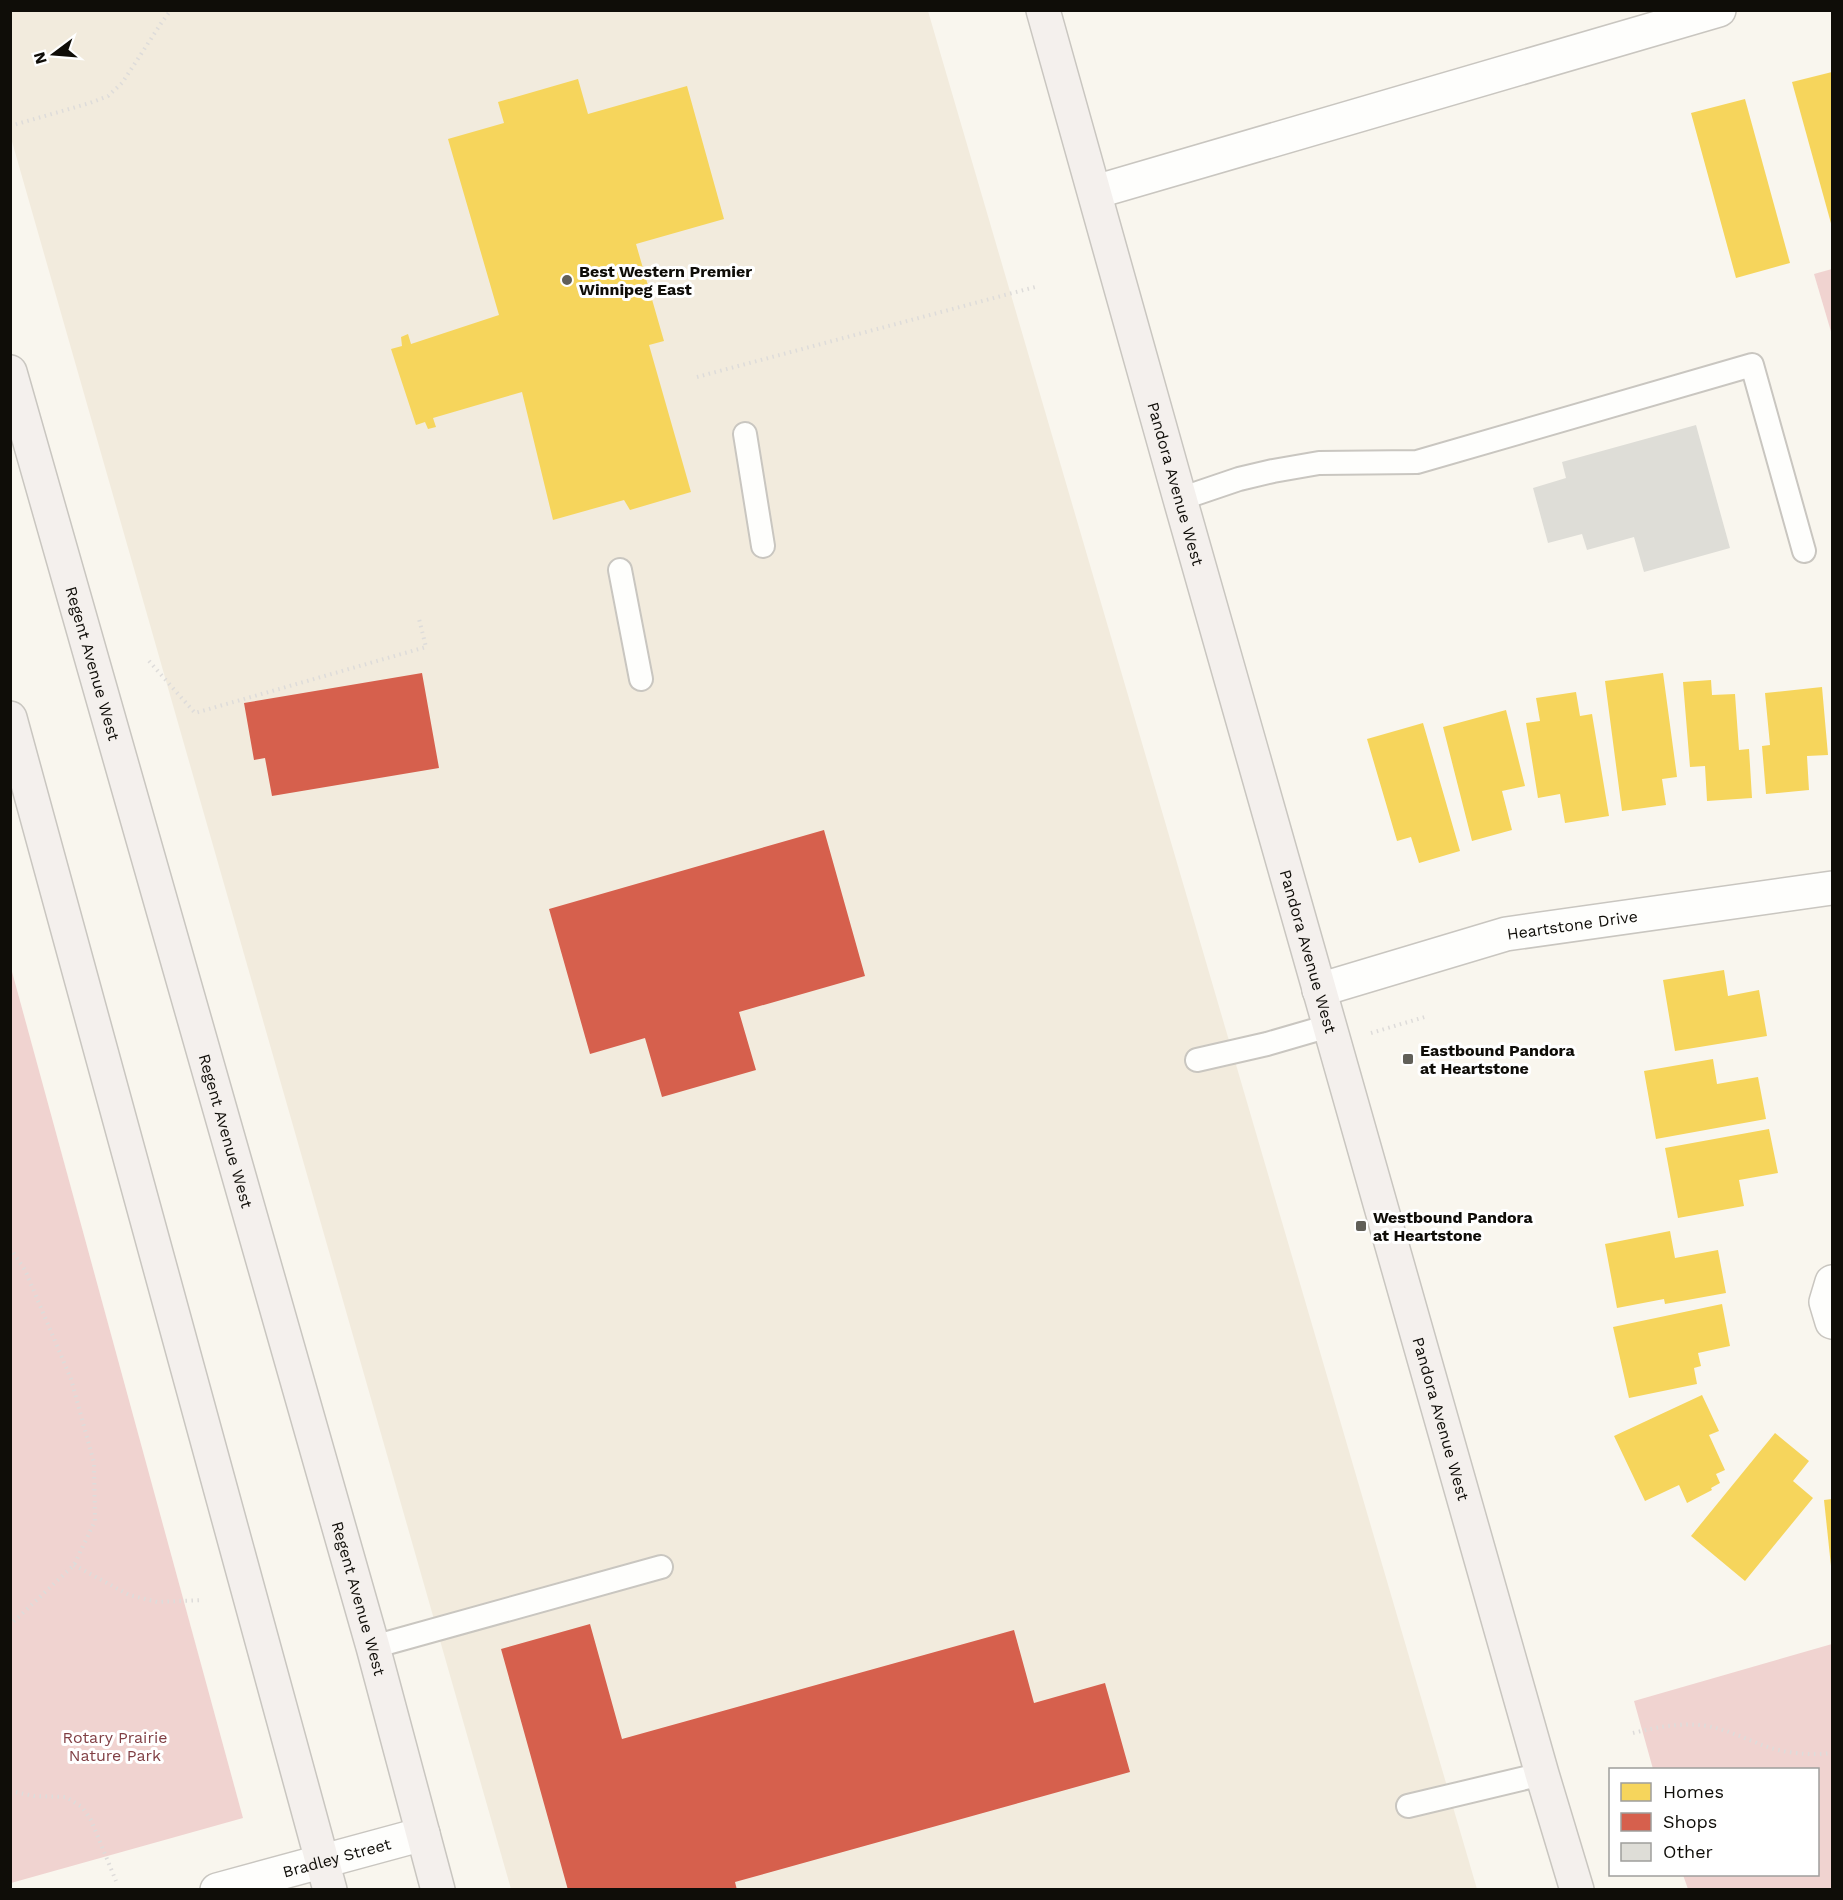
<svg xmlns="http://www.w3.org/2000/svg" width="1843" height="1900" font-family="'Work Sans',sans-serif">
<style>
.built{fill:#f2ebdd}
.green{fill:#f0d3d0}
.homes{fill:#f6d55c}
.shops{fill:#d6604d}
.building{fill:#deddd7}
.lines{fill:none;stroke-linecap:round;stroke-linejoin:round}
.lane-casing{stroke:#c9c6c0;stroke-width:26}
.street-casing{stroke:#c9c6c0;stroke-width:36}
.secondary-casing{stroke:#c9c6c0;stroke-width:36}
.path{stroke:#dedcda;stroke-width:4;stroke-dasharray:1.5 4.5;stroke-linecap:butt}
.lane{stroke:#fefefc;stroke-width:22}
.street{stroke:#fefefc;stroke-width:33}
.secondary{stroke:#f4f0ed;stroke-width:33}
.poi-dot{fill:#615f58;stroke:#fff;stroke-width:2}
.labels{text-anchor:middle;dominant-baseline:central;stroke-width:6;stroke-linejoin:round;paint-order:stroke}
.poi-label{font-size:16px;font-weight:bold;fill:#0f0d08;stroke:#fff;text-anchor:start}
.street-label{font-size:16px;fill:#0f0d08;stroke:#fff}
.park-label{font-size:16px;fill:#803f44;stroke:#fff}
</style>
<rect width="100%" height="100%" fill="#f9f6ee"/>
<!-- built -->
<polygon class="built" points="10,11 928,11 1477,1889 511,1889 11,138"/>
<!-- green -->
<g class="green">
<polygon points="1832,269 1832,335 1814,274"/>
<polygon points="11,968 243,1818 11,1883 10,1883"/>
<polygon points="1832,1644 1832,1889 1688,1889 1683,1875 1818,1874 1818,1770 1653,1769 1634,1701"/>
</g>
<!-- homes -->
<g class="homes">
<polygon points="1832,72 1832,227 1792,82"/>
<polygon points="578,79 588,114 687,86 724,219 636,244 664,341 649,345 691,492 630,510 624,500 553,520 522,392 433,418 436,427 428,429 425,422 416,425 391,349 402,346 401,337 408,334 411,344 499,315 448,139 504,123 498,102"/>
<polygon points="1745,99 1790,263 1736,278 1691,113"/>
<polygon points="1663,673 1677,777 1662,779 1666,805 1622,811 1605,681"/>
<polygon points="1711,680 1712,695 1735,694 1739,750 1749,749 1752,798 1707,801 1705,766 1690,767 1683,682"/>
<polygon points="1822,687 1828,755 1807,756 1809,790 1766,794 1762,746 1770,745 1765,693"/>
<polygon points="1576,692 1580,716 1592,714 1609,816 1565,823 1560,794 1538,798 1526,723 1540,721 1536,698"/>
<polygon points="1506,710 1525,786 1502,791 1512,830 1472,841 1443,727"/>
<polygon points="1423,723 1460,851 1419,863 1411,837 1397,841 1367,739"/>
<polygon points="1724,970 1728,996 1759,990 1767,1036 1675,1051 1663,980"/>
<polygon points="1713,1059 1717,1084 1758,1077 1766,1119 1656,1139 1644,1071"/>
<polygon points="1769,1129 1778,1173 1739,1180 1744,1206 1678,1218 1665,1148"/>
<polygon points="1670,1231 1675,1258 1718,1250 1726,1293 1665,1304 1664,1299 1617,1308 1605,1244"/>
<polygon points="1722,1304 1730,1346 1698,1353 1701,1366 1694,1368 1697,1384 1629,1398 1613,1327"/>
<polygon points="1702,1395 1719,1431 1709,1435 1725,1470 1716,1474 1720,1483 1711,1488 1712,1490 1687,1503 1679,1485 1645,1501 1614,1436"/>
<polygon points="1775,1433 1809,1461 1793,1481 1813,1498 1745,1581 1691,1536"/>
<polygon points="1832,1499 1832,1566 1831,1566 1824,1500"/>
</g>
<!-- shops -->
<g class="shops">
<polygon points="422,673 439,768 272,796 265,758 254,760 244,703"/>
<polygon points="824,830 865,976 739,1012 756,1070 662,1097 645,1038 590,1054 549,909"/>
<polygon points="590,1624 622,1739 1014,1630 1034,1703 1105,1683 1130,1772 735,1882 737,1890 568,1890 501,1649"/>
</g>
<!-- building -->
<polygon class="building" points="1696,425 1730,548 1644,572 1634,537 1587,550 1582,534 1548,543 1533,488 1566,478 1562,462"/>
<g class="lines">
<defs>
<g id="lane">
<polyline points="745,434 763,546"/>
<polyline points="1180,499 1239,479 1273,471 1319,463 1417,462 1752,365 1804,551"/>
<polyline points="620,570 641,679"/>
<polyline points="1197,1060 1267,1044 1329,1026"/>
<polyline points="373,1647 661,1567"/>
<polyline points="1408,1806 1542,1774"/>
</g>
<g id="street">
<polyline points="1095,192 1719,10"/>
<path id="s1" d="M1319,990L1506,934L1832,888"/>
<polyline points="1832,1282 1826,1302 1832,1322"/>
<path id="s2" d="M217,1890L423,1834"/>
</g>
<g id="secondary">
<path id="s3" d="M1043,10L1180,499L1542,1774L1577,1890"/>
<path id="s4" d="M10,372L373,1647L438,1890"/>
<polyline points="10,718 330,1890"/>
</g>
</defs>
<!-- lane casing -->
<use href="#lane" class="lane-casing"/>
<!-- street casing -->
<use href="#street" class="street-casing"/>
<!-- secondary casing -->
<use href="#secondary" class="secondary-casing"/>
<!-- path -->
<g class="path">
<polyline points="10,126 90,103 108,96 122,83 162,22 171,10"/>
<polyline points="697,377 1035,287"/>
<polyline points="149,661 195,713 426,647 419,619"/>
<polyline points="1371,1033 1428,1016"/>
<polyline points="10,1248 25,1270 71,1379 94,1463 95,1521 74,1565 10,1625"/>
<polyline points="74,1565 129,1595 157,1602 203,1600"/>
<path d="M1633,1733C1657,1727 1683,1722 1707,1726C1724,1729 1739,1736 1755,1742C1779,1753 1807,1756 1832,1753"/>
<polyline points="10,1791 34,1796 66,1797 82,1807 91,1820 116,1881"/>
</g>
<!-- lane -->
<use href="#lane" class="lane"/>
<!-- street -->
<use href="#street" class="street"/>
<!-- secondary -->
<use href="#secondary" class="secondary"/>
</g>
<!-- markers -->
<g class="poi-dot">
<circle cx="567" cy="280" r="6"/>
<rect x="1402" y="1053" width="12" height="12" rx="3"/>
<rect x="1355" y="1220" width="12" height="12" rx="3"/>
</g>
<g class="labels">
<!-- poi labels -->
<g class="poi-label">
<text x="579" y="271">Best Western Premier<tspan x="579" dy="18">Winnipeg East</tspan></text>
<text x="1420" y="1050">Eastbound Pandora<tspan x="1420" dy="18">at Heartstone</tspan></text>
<text x="1373" y="1217">Westbound Pandora<tspan x="1373" dy="18">at Heartstone</tspan></text>
</g>
<!-- street labels -->
<g class="street-label">
<text stroke="none"><textPath href="#s3" startOffset="492">Pandora Avenue West</textPath></text>
<text stroke="none"><textPath href="#s4" startOffset="303">Regent Avenue West</textPath></text>
<text stroke="none"><textPath href="#s1" startOffset="262">Heartstone Drive</textPath></text>
<text stroke="none"><textPath href="#s3" startOffset="978">Pandora Avenue West</textPath></text>
<text stroke="none"><textPath href="#s4" startOffset="789">Regent Avenue West</textPath></text>
<text stroke="none"><textPath href="#s3" startOffset="1464">Pandora Avenue West</textPath></text>
<text stroke="none"><textPath href="#s4" startOffset="1275">Regent Avenue West</textPath></text>
<text stroke="none"><textPath href="#s2" startOffset="124">Bradley Street</textPath></text>
</g>
<!-- park labels -->
<g class="park-label">
<text x="115" y="1737">Rotary Prairie<tspan x="115" dy="18">Nature Park</tspan></text>
</g>
</g>
<!-- border -->
<rect width="1843" height="1900" fill="none" stroke="#0f0d08" stroke-width="24"/>
<!-- legend -->
<rect x="1609" y="1768" width="210" height="108" fill="#ffffff" stroke="#9f9e9c" stroke-width="1.5"/>
<rect x="1621" y="1783" width="30" height="18" fill="#f6d55c" stroke="#9f9e9c" stroke-width="1.5"/>
<text x="1663" y="1798" font-size="18" fill="#0f0d08">Homes</text>
<rect x="1621" y="1813" width="30" height="18" fill="#d6604d" stroke="#9f9e9c" stroke-width="1.5"/>
<text x="1663" y="1828" font-size="18" fill="#0f0d08">Shops</text>
<rect x="1621" y="1843" width="30" height="18" fill="#deddd7" stroke="#9f9e9c" stroke-width="1.5"/>
<text x="1663" y="1858" font-size="18" fill="#0f0d08">Other</text>
<!-- north arrow -->
<g transform="translate(54 54) rotate(254)" stroke="#ffffff" stroke-width="4.5" paint-order="stroke">
<path d="M0-4.5L10 22L0 15L-10 22Z" fill="#0f0d08"/>
<text y="-9" font-size="16" font-weight="bold" text-anchor="middle" fill="#0f0d08">N</text>
</g>
</svg>
